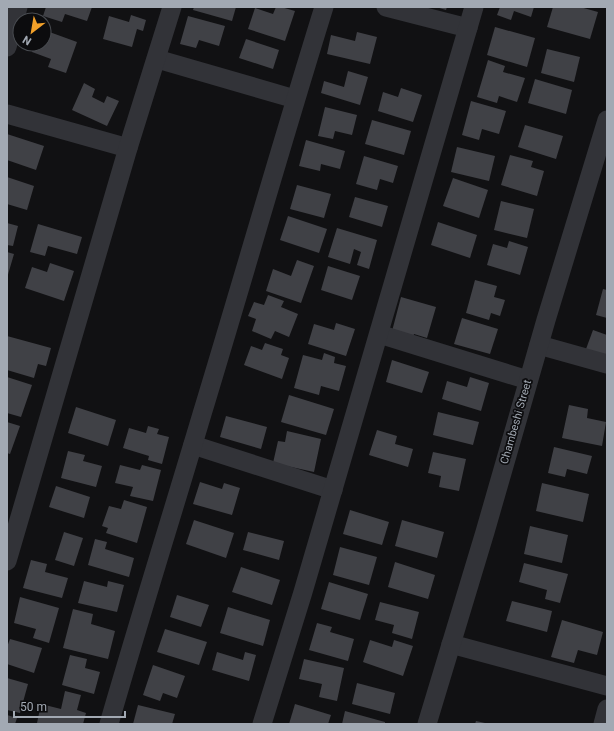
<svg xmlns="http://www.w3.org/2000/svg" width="614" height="731" font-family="Roboto,sans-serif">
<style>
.building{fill:#404146}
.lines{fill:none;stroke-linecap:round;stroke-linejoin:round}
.minor{stroke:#323338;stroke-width:19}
.labels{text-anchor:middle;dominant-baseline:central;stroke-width:3.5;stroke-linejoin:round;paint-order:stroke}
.street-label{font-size:11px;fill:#a2a9b3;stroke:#0c0c0e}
</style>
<rect width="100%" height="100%" fill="#111113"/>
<!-- building -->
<g class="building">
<polygon points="46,7 92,7 87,21 65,14 62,22 43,16"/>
<polygon points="194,7 236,7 232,21 193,10"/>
<polygon points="276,7 281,7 295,11 285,41 248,29 255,8 273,14"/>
<polygon points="436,7 447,7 446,10"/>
<polygon points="500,7 534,7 531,17 514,11 511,20 497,15"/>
<polygon points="553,7 580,7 598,12 590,39 547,27"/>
<polygon points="131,15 146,20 143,31 137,29 132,47 103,39 109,16 129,22"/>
<polygon points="188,16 225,26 219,46 199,40 196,48 180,44"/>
<polygon points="495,27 535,38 527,67 487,55"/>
<polygon points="44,30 77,42 66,73 48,67 51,59 32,52 35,44 44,44"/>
<polygon points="357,32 377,37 370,64 327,54 331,35 355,41"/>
<polygon points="246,39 279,50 273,69 239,58"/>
<polygon points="547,49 580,57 574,82 541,73"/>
<polygon points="488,60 505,66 503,72 525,78 517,102 499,96 497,103 477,97"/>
<polygon points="348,71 368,77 360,105 321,93 324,81 344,87"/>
<polygon points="535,79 572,90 566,114 528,103"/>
<polygon points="84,83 95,89 92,97 104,103 107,96 119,101 107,126 72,110"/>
<polygon points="401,88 422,95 413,122 378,111 383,92 398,97"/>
<polygon points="471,101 506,111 499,134 482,129 479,140 462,135"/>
<polygon points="325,107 357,115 352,135 335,131 333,139 318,136"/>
<polygon points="372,120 411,131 404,155 365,144"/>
<polygon points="525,125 563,136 556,159 518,147"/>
<polygon points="7,134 44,146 36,170 7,160"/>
<polygon points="306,140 345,151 340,169 321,164 320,171 299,166"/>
<polygon points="457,147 495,156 489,181 451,172"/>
<polygon points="510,155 533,161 531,167 544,171 537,196 501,185"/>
<polygon points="364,156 398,166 393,183 380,179 377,190 356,184"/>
<polygon points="7,177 34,186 27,210 7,204"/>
<polygon points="453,178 488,190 479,218 443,206"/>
<polygon points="297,185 331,194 324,218 290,209"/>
<polygon points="355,197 388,206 382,227 349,217"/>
<polygon points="501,201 534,209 527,238 494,230"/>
<polygon points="288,216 327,229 319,253 280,240"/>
<polygon points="438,222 477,235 470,258 431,245"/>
<polygon points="7,223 18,226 13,246 7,245"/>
<polygon points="38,224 82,237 77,254 48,246 45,256 30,252"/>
<polygon points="337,228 377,240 369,269 357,265 361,252 354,249 350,264 328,257"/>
<polygon points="509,241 528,247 520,275 487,265 493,244 507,248"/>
<polygon points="7,252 14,254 7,278"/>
<polygon points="297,260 314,266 301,303 266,291 273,269 291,276"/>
<polygon points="50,263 74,271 64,301 25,288 32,267 47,272"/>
<polygon points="328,266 360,276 352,300 321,290"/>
<polygon points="475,280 497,286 494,297 505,300 500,316 491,313 489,320 466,313"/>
<polygon points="603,289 607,290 607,318 596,315"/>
<polygon points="268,295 284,301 281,307 298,314 289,337 275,331 271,339 252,331 256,319 248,316 254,302 264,305"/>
<polygon points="401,297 436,307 427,338 414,334 412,341 391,335"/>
<polygon points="462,318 498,329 490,354 454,344"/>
<polygon points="336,323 355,329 346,356 308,344 314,324 334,330"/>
<polygon points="593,330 607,335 607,356 586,349"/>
<polygon points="7,336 51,348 46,366 38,364 34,378 7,370"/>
<polygon points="265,343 283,349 281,355 289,358 282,379 244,365 251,346 262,350"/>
<polygon points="324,353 335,357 334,363 346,366 339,391 321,386 319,395 294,388 303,355 322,360"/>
<polygon points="392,360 429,372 422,393 386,382"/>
<polygon points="7,377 32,385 21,417 7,413"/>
<polygon points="470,377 489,383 481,411 442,399 447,381 467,387"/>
<polygon points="289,395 334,409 326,435 281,422"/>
<polygon points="569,405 588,409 587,418 606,422 602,446 562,438"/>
<polygon points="76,407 116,420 108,446 68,433"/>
<polygon points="438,412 479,422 473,445 433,435"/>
<polygon points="226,416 267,427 261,449 220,437"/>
<polygon points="7,422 20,426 10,454 7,453"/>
<polygon points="148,426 159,429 157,434 169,437 162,464 148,460 149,456 123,448 129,428 146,433"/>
<polygon points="377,430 397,436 395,444 413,449 408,467 369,455"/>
<polygon points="287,431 321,439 314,472 273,463 278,441 285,442"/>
<polygon points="554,447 592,456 587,474 567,469 565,477 548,473"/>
<polygon points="68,451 85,455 83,461 102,466 96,487 61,478"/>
<polygon points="433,452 466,459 459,491 439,487 441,476 428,473"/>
<polygon points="120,465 140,470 142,465 161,470 153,501 130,496 133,487 115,483"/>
<polygon points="200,482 222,489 224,483 240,488 232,515 193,504"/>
<polygon points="542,483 589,494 583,522 536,511"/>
<polygon points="56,486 90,497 84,518 49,507"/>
<polygon points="124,500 147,507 137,543 106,533 108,528 102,526 109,506 121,509"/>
<polygon points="350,510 389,522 382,545 343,534"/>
<polygon points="194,520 234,533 226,558 186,544"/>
<polygon points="402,520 444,532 437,558 395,546"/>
<polygon points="530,526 568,535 562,563 524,554"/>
<polygon points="64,532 83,538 74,566 55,560"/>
<polygon points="248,532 284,541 279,560 243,550"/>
<polygon points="95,539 107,542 105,549 134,558 129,577 88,565"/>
<polygon points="340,547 377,557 369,585 333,575"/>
<polygon points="31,560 47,564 45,572 68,578 62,598 23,588"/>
<polygon points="395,562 435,575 428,599 388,587"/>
<polygon points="524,563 568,574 560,603 545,599 547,590 519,582"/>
<polygon points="241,567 280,580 272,605 232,592"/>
<polygon points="84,581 107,587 108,581 124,585 117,612 78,603"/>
<polygon points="329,582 368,594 360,620 321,609"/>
<polygon points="177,595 209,605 201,627 170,617"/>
<polygon points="20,597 59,608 49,643 33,638 36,629 14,623"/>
<polygon points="512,601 552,611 547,632 506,621"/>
<polygon points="380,602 419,612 412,639 392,633 394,625 375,620"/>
<polygon points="228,607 270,620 263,646 220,633"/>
<polygon points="73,609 93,614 91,624 115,631 108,659 63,648"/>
<polygon points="562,620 603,632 597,655 578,650 574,663 551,657"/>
<polygon points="317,623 332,627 330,632 354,639 348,661 309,650"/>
<polygon points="165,629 207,642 199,665 157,652"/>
<polygon points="10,639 42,648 34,673 7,664 7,647"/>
<polygon points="370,640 392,647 394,640 413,646 403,676 363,662"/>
<polygon points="217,652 243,660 245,652 256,655 249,681 212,670"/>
<polygon points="70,655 87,659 85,668 100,672 94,694 62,685"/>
<polygon points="304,659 344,668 337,701 319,697 322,684 299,679"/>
<polygon points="153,665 185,676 177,698 163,693 160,701 143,695"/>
<polygon points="7,678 28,684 20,713 7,710"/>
<polygon points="357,683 395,693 390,714 352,704"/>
<polygon points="65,691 81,695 77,710 86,713 83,724 37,723 41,704 61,709"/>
<polygon points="295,704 331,715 328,724 289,724"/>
<polygon points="138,705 175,714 172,724 133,724"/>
<polygon points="345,711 385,722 385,724 342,724"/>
<polygon points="7,715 17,718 15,724 7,724"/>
<polygon points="476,721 485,723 485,724 475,724"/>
</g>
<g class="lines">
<!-- minor -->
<g class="minor">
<polyline points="386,7 468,28"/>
<polyline points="7,47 18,7"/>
<polyline points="157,59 295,99"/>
<polyline points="7,114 128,148"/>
<polyline points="379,334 528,380"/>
<polyline points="539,345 607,364"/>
<polyline points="193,445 333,490"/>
<polyline points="7,561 128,148 172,7"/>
<polyline points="451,644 607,686"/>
<path d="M109,724C139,620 171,518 202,414C243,279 282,142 324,7"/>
<polyline points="262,724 303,592 474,7"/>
<polyline points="427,724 485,532 546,320 607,120"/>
<polyline points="603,724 607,709"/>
</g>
</g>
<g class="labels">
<!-- street labels -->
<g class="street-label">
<text transform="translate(516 422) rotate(-74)">Chambeshi Street</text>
</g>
</g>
<!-- border -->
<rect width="614" height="731" fill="none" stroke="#a2a9b3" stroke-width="16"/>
<!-- north arrow -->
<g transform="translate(32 32) rotate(211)"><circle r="19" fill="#0c0c0e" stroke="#484b50"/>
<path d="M0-3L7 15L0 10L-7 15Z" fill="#f2a029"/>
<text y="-6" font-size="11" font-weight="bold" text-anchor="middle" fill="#a2a9b3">N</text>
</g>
<!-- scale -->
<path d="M14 711v6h111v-6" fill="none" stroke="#a2a9b3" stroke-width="2"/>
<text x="20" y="711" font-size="12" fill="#a2a9b3" stroke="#0c0c0e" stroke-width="3" paint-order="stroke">50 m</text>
</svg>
